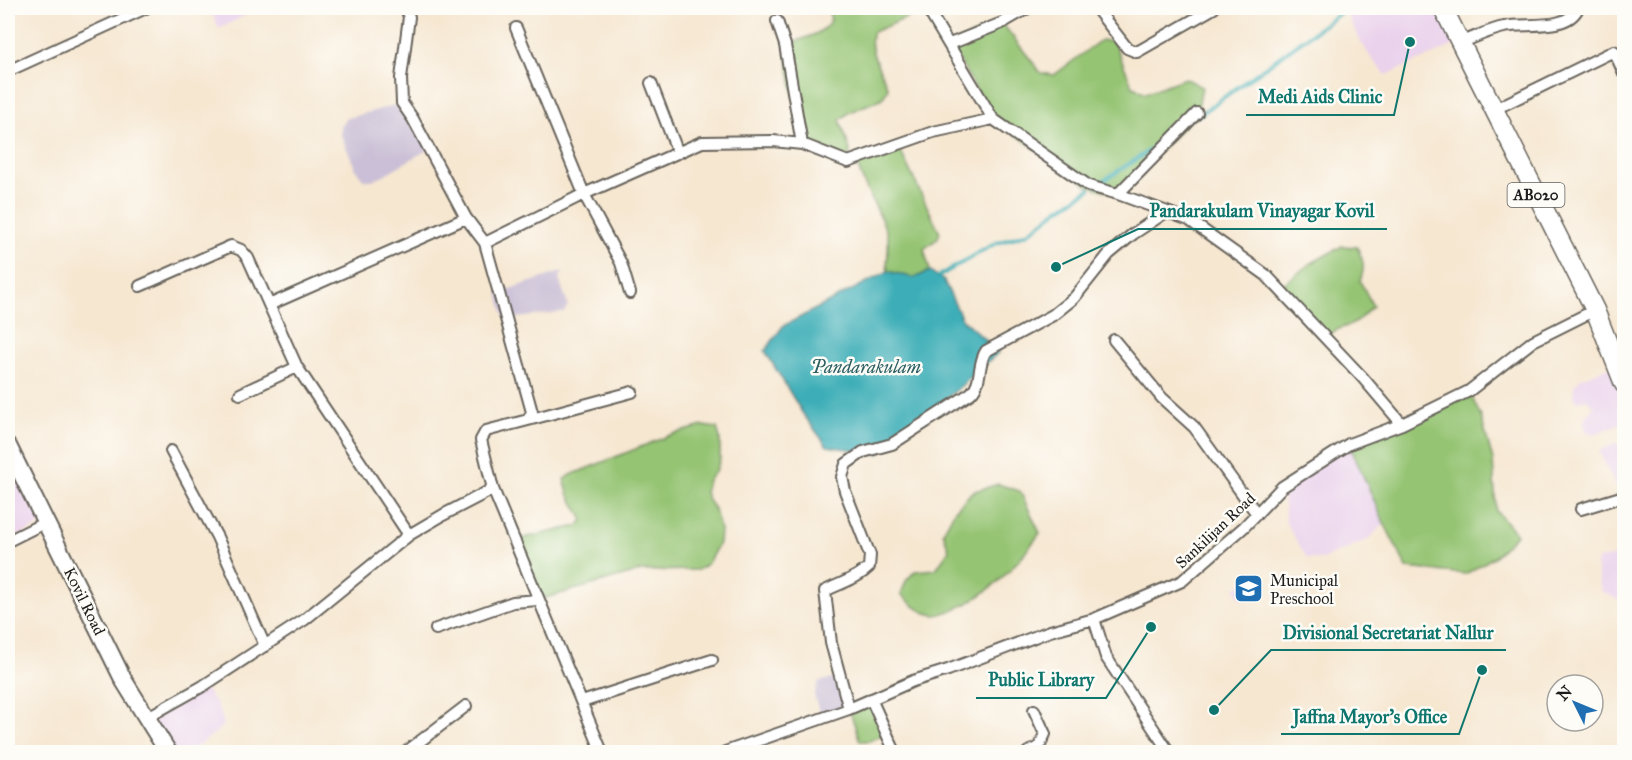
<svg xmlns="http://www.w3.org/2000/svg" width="1632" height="760" font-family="'IM FELL Great Primer',serif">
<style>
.built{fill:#ead1ec}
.industrial{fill:#cabfd6}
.green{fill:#95c473;stroke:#587048;stroke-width:1.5}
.water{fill:#3daeb7;stroke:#2c656a;stroke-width:1.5}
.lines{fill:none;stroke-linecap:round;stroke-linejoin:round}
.stream{stroke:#3daeb7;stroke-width:4}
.street-casing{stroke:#68635b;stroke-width:14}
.secondary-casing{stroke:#68635b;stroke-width:20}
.primary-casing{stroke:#68635b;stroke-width:21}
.street{stroke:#fff;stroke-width:10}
.secondary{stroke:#fff;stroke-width:16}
.primary{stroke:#fff;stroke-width:18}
.labels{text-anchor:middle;stroke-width:5;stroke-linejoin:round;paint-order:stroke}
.shield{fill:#fdfcf7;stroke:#605f5e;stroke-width:1.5}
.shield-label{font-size:15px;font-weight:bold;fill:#1c1c1c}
.street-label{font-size:16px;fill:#1c1c1c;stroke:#fdfcf7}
.poi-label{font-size:16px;fill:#1c1c1c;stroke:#fdfcf7;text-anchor:start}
.water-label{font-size:18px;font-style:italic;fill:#2b5e62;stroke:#fdfcf7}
.leader{fill:none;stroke:#0f766e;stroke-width:2}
.callout-dot{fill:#0f766e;stroke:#fdfcf7;stroke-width:2}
.callout-label{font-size:18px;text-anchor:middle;font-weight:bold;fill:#0f766e;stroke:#fdfcf7;stroke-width:5;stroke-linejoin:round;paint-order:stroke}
</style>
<rect width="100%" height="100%" fill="#fdfcf7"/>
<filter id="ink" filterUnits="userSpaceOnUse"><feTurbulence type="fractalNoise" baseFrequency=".0167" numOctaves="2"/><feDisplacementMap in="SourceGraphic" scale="12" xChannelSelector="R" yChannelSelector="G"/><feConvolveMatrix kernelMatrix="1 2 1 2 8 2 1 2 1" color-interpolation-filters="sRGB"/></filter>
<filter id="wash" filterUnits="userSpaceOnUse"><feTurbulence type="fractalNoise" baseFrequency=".008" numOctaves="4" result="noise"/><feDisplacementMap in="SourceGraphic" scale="24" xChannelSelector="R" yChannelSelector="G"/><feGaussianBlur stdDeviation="1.35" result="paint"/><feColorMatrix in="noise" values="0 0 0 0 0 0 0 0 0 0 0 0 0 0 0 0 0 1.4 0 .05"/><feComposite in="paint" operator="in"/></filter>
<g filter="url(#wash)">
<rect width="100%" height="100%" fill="#f6e7d1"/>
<path class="built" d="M210,8H259L219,29Z
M1346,8H1443L1459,43L1386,75L1371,58L1360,40L1350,21Z
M1617,364L1624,384V422L1594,434L1586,431L1584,423L1585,418L1594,407L1587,399L1577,401L1573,394L1574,386L1581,378Z
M1624,442V483L1616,486L1599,451L1615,444Z
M1349,444L1384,523L1369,539L1321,560L1307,558L1286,523L1282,487Z
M8,446L46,522L8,541Z
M1624,552V601L1623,602L1601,591L1596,565L1598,559L1612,557Z
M1257,577L1263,589L1241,600L1235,588Z
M203,686L216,704L223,720L222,726L215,733L189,752H168L146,718Z"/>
<path class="industrial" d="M402,103L429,149L380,177L372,180H364L356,170L341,135V127L345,119Z
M564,271L559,279L568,305L564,312L517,318L507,327L498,293Z
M838,678L849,709L821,718L814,695L819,681Z"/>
<path class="green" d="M827,8L928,9L873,32C866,48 882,73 888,88L884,96L881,99L850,112L840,120L850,150L848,162L802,144L785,45C800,39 825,35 831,19Z
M1002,23L1041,73L1054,75L1101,40L1114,42L1132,85L1145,93L1185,78L1202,87L1197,113L1118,194L1089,186L993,119L950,44Z
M897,144L940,233L937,239L924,249L930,271L914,278L888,271C885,259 891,245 887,234C879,208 862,187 856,160Z
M1342,246L1357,247C1363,260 1366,266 1360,281L1373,306L1355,323L1336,330L1325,338L1278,288L1310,264Z
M1469,391L1481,417L1493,460L1496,511L1517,534L1494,557L1466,574L1407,568L1384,523L1349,444Z
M703,426L717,428L720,438V459L716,471L708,480L705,492L709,502L715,510L720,530L719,543L708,563L698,570L641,571L538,600L514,540L578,526L583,520L568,493L564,479L573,474L673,434Z
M998,484L1020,491L1040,533C1017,565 988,598 950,611C946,612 940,615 936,615C921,614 911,604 901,594L906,581L915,571L936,569L949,550L943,532L955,510L972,492Z
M871,699L887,733L869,741H860L849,709Z"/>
<path class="water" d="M888,271L914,278L930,271L944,281L962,319L999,352L943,402L879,454L827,446L803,414L765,351L783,326Z"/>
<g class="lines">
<path class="stream" d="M1198,116L1347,8
M1097,185L1161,143
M939,276L994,244L1028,233L1056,211L1090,189"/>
</g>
</g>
<g filter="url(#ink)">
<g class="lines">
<defs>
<path id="street" d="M406,8L409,17L401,78L402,103L413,119L466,218L485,243L532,412L528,420L486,431L481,440L493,489L602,752
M927,8L993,119
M1096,8L1127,48L1137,52L1214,8
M777,21L785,45L802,144
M516,28L584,194L621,263L630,293
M1459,43C1474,38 1489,30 1504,27C1525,22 1567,32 1578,8
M950,44L1002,23L1028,8
M8,71L146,8
M651,83L678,153
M1493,110L1614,51L1624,73
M1118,194L1197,113
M485,243L584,194L702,142L773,141L802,144L848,162L933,132L993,119L1089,186L1118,194L1189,220L1266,275L1363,378L1402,424
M140,286L231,246L241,250L248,258L297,367L409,535
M269,305L466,218
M1114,340L1162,398L1194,427L1257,514
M240,394L297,367
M528,420L632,392
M171,451L217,537L265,646
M1581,509L1624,496
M8,541L46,522
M1094,619L1106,657L1169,752
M436,629L513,602L538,600
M871,699L895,752
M582,702L712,660
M849,709L831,643L825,591C840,583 857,579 869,567L870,555L845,491L842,477L846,464L863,452L892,444L971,393C983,381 977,364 986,351L1053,315L1074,298L1109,254L1133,234L1166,212
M146,718L203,686L304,620L409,535L443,515L493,489
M406,752L466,706
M725,752L849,709L913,681L948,670L1050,631L1094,619L1182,581L1244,527L1282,487L1349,444L1402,424L1469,391L1533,341L1595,310
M1028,752L1039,747L1045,734L1034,710"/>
<path id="secondary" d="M8,446L124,681L168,752"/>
<path id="primary" d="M1443,8L1595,310L1624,384"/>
</defs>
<use href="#street" class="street-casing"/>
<use href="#secondary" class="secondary-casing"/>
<use href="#primary" class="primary-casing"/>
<use href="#street" class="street"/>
<use href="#secondary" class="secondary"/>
<use href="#primary" class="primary"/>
</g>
</g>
<defs>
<symbol id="school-square" viewBox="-11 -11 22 22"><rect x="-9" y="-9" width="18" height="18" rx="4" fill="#1f6fb2" stroke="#fdfcf7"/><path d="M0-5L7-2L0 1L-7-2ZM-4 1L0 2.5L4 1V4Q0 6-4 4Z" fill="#fff"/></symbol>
</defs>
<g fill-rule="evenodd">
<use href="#school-square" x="1232" y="572" width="33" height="33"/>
</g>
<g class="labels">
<rect class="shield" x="1507.5" y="183" width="57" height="24" rx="4.5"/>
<g class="shield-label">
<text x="1536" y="200">AB020</text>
</g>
<g class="street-label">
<text transform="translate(1215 530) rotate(-43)" y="6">Sankilijan Road</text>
<text transform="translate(85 601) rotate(64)" y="6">Kovil Road</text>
</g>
<g class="poi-label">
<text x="1270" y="586">Municipal<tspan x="1270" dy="18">Preschool</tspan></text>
</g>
<g class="water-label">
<text x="866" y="373">Pandarakulam</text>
</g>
</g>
<path class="leader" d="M1410 42L1394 115H1246M1056 267L1138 229H1387M1214 710L1271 650H1506M1151 627L1106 698H976M1482 670L1459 734H1281"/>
<g class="callout-dot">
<circle cx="1410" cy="42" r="6"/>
<circle cx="1056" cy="267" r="6"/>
<circle cx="1214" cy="710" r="6"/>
<circle cx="1151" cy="627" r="6"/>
<circle cx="1482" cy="670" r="6"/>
</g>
<g class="callout-label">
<text x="1320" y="103">Medi Aids Clinic</text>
<text x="1262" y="217">Pandarakulam Vinayagar Kovil</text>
<text x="1388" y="639">Divisional Secretariat Nallur</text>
<text x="1041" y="686">Public Library</text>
<text x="1370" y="723">Jaffna Mayor's Office</text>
</g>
<rect width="1632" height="760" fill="none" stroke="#fdfcf7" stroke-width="30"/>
<g transform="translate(1575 703) rotate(313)"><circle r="28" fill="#fdfcf7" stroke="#a3a29f" stroke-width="1.5"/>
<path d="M0-4.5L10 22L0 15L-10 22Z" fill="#1f6fb2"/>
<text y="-9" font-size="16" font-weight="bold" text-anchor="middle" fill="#1c1c1c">N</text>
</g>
</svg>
